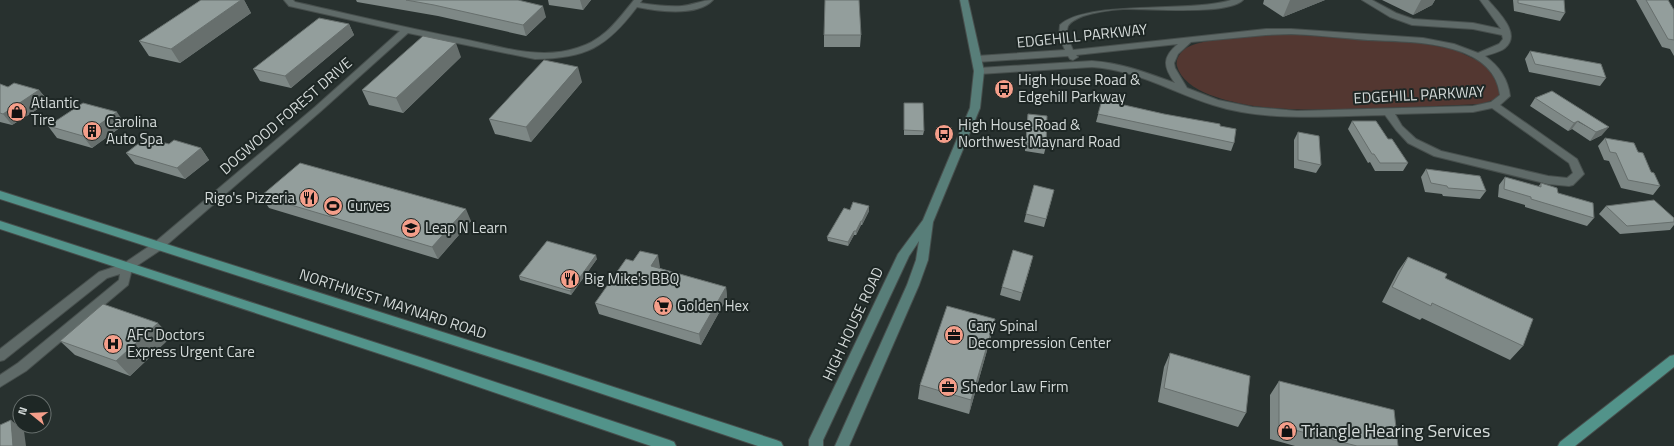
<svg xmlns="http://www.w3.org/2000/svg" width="1674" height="446" font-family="'Titillium Web',sans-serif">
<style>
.green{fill:#533731}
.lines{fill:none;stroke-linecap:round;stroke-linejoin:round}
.minor-casing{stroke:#474f4d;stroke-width:2}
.secondary-casing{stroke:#474f4d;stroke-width:2}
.primary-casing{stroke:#474f4d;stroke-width:2}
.minor{fill:#5f6a68;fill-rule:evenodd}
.secondary{fill:#587e79;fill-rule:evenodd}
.primary{fill:#52938a;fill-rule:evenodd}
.wall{fill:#7e8886}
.shaded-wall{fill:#676f6d}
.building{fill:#939e9c;stroke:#676f6d}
.labels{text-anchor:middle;stroke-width:4;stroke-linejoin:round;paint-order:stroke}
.street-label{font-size:15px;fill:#d4dad9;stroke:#1e2725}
.poi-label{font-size:15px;fill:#d4dad9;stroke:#1e2725;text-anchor:start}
.near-poi-label{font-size:18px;fill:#d4dad9;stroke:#1e2725;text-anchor:start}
</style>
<rect width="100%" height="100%" fill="#28312f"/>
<path class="green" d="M1272,35H1300L1420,43L1453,49L1485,64L1496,75L1501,94L1493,100L1481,104C1436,106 1390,108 1345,109C1315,110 1284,110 1254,106C1231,102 1184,93 1177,66C1175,58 1182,50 1188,47C1205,38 1251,37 1272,35Z"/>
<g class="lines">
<defs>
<path id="minor" d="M284,0H293L295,2C349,14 403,27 458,38C496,45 538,61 577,48C604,40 617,21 634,0H642L640,3C654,5 668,7 682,6C693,5 702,0 713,0C697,17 657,11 637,7C606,48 586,58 535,59L408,33L321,111L162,249L132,269L128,285L26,371L0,387V375L18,363L119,280L120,274L107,278L4,360L0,361V349L99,272L123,264L154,243L315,107L400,31L289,6Z
M1231,0H1243C1227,16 1147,8 1122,9C1109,10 1096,12 1083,16C1078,18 1071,21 1068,26C1065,34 1070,43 1073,50L1266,29H1291L1423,38L1454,44L1478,53L1499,44L1503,39L1502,35L1473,29L1412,25L1390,17L1362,0H1372L1396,13L1413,19L1473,23L1501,29L1480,0H1488C1498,12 1522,34 1505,48C1500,52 1491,54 1485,56C1499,66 1508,79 1510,96L1500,105L1577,159L1584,174L1573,185L1569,186L1548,184L1434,156L1408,143L1396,130L1385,115C1330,116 1265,122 1213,105C1171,92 1137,70 1092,67L979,74L974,71L979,68L1092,61C1122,63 1147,73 1175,83C1163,67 1162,57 1178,44L1076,55L1078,57L1073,60L1070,59L1068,56L977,62L972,59L977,56L1065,50L1059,36L1060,25C1086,0 1190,13 1231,0ZM1291,34C1317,35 1342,38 1368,40C1410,42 1494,40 1500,95L1491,102L1473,106L1297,111L1252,107L1218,100L1187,88L1175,68L1174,63L1178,54L1191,42L1266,35ZM1492,108L1569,163L1573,173L1567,178L1548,176L1441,151L1416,139L1402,126L1395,114L1473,112Z"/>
<path id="secondary" d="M960,0H968L984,71L980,108L933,222L928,260L919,285L849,446H835L907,285L916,260L919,241L909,256L823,440V446H809V440L898,254L923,220L970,108L974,71Z"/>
<path id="primary" d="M0,191L543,364L776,440L781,442L783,446H758L543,374L0,199Z
M0,221L423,358L669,440L674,442L676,446H651L423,368L0,229Z
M1674,355V367L1575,446H1558L1560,442L1670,356Z"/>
</defs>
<use href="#minor" class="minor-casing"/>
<use href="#secondary" class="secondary-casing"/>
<use href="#primary" class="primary-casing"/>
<use href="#minor" class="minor"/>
<use href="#secondary" class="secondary"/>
<use href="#primary" class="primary"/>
</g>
<path class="wall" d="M201,0H244L251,13L180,63L149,56L139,41Z
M356,0H518L546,17L526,36L438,16L357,2Z
M548,0H591L583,10L549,5Z
M1264,0H1325L1283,17L1263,4Z
M1382,0H1435L1432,5L1413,15Z
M1513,0H1563L1565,13L1560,21L1514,11Z
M1636,0H1668L1674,10V56L1670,49L1662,47Z
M349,24L354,35L291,88L260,81L253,69Z
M824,35H861L860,47H824Z
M1530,51L1606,78L1600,86L1529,72L1525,59Z
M461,57L403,113L369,105L362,90Z
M582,82L531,142L495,134L489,119Z
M0,84L8,87L39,90L49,102L12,125L0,122Z
M1535,98L1602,135L1590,141L1572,129L1568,131L1530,106Z
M1102,100L1164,114L1220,126L1234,143L1231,151L1096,122Z
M904,107L924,131L923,135H904Z
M1028,114L1046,146L1044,154L1025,151L1027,122Z
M1352,121L1388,139L1408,163L1403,171H1375L1370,162L1368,163L1348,129Z
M125,124L92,148L57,138L48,126Z
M1298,132L1321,165L1316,173L1294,168V140Z
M1605,138L1638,152L1660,186L1653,195L1621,188L1609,161L1604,160L1598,146Z
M169,144L201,148L209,160L185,179L135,164L126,153Z
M1426,169L1486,191L1480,199L1443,196L1442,194L1425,192L1421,177Z
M1505,177L1538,187L1541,183L1558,193L1594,218L1587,226L1525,207V205L1498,197L1499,185Z
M261,196L471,221L438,259L269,208Z
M1052,198L1044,227L1024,222L1026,214Z
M869,206V211L862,225H861L856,235H854L848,246L828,241L827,237L850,210Z
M1606,206L1674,218V225L1670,230L1620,234L1599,214Z
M1408,257L1445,278L1523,346L1510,360L1422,318L1420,320L1382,302L1398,271Z
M597,259L571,295L520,280L519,276Z
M633,261L660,267L659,268L726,287L727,298L701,345L599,314L595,303Z
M1031,264L1020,301L1000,295L1002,287Z
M992,333L969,414L918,399L920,385Z
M171,337L130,376L75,355L60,341Z
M1170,353L1246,413L1238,427L1158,402L1164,367Z
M1279,381L1398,446H1295L1270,439V395Z"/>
<path class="shaded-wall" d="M241,0H244L251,13L180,63L171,49Z
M580,0H591L583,10Z
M1290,0H1325L1283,17Z
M1421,0H1435L1432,5L1413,15Z
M543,6L546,17L526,36L523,25Z
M349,24L354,35L291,88L285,76Z
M456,43L461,57L403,113L396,98Z
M578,67L582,82L531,142L526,127Z
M39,90L49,102L12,125L3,114Z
M117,112L125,124L92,148L83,136Z
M1578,121L1572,129L1568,131L1574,123Z
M1609,127L1602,135L1590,141L1596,132Z
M201,148L209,160L185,179L177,168Z
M869,206V211L862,225V221Z
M466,209L471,221L438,259L432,247Z
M861,221V225L856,235V231Z
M854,231V235L848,246V242Z
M596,255L597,259L571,295L570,291Z
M658,255L660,267L654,277L651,266Z
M1033,256L1031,264L1020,301L1022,293Z
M726,287L727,298L701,345L699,334Z
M995,319L992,333L969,414L971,400Z
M158,323L171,337L130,376L116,361Z
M11,420L24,431L26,446H13Z"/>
<path class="building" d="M201,0H241L171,49L139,41Z
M406,0H518L543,6L523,25L434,5Z
M825,0H859L861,35H824Z
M1518,0H1564L1565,13L1518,3Z
M1646,0H1668L1674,10V40L1668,39Z
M319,18L349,24L285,76L253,69Z
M423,36L456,43L396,98L362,90Z
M1530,51L1601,64L1606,78L1535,64Z
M544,60L578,67L526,127L489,119Z
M14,83L39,90L3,114L0,113V84L8,87Z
M1552,91L1609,127L1596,132L1578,121L1574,123L1535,98Z
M1102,100L1164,114L1220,124V126L1236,129L1234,143L1098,114Z
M83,103L117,112L83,136L48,126Z
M904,103H923L924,131L904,130Z
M1028,114L1047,116L1046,146L1026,143Z
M1352,121H1376L1388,139H1392L1408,163H1380L1374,154H1372Z
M1298,132L1319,136L1321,165L1298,160Z
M146,138L169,144L174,140L201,148L177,168L126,153Z
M1605,138L1634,143L1638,152L1643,153L1651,172L1654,173L1660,186L1628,180L1616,153L1610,152Z
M300,163L466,209L432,247L261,196Z
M1426,169L1480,176L1486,191L1448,188L1447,186L1431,183Z
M1505,177L1541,187V183L1557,188L1558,193L1593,203L1594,218L1531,199V197L1504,189Z
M1034,185L1054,190L1046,219L1026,214Z
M1654,200L1674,218V222L1627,226L1606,206Z
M853,202L869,206L862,221H861L856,231H854L848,242L827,237L844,208L850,210Z
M547,241L596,255L570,291L519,276Z
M1013,250L1033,256L1022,293L1002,287Z
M640,251L658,255L651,266L726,287L699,334L595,303L626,259L633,261Z
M1408,257L1447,274L1445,278L1533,319L1523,346L1432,303L1431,306L1392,287Z
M103,304L158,323L116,361L60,341Z
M947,306L995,319L971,400L920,385Z
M1170,353L1250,376L1246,413L1164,388Z
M1279,381L1394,410L1398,446H1357L1279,426Z
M11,420L13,446H0V425Z"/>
<defs>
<symbol id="bus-disc" viewBox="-11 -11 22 22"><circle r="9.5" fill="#f49e8a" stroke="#1e2725"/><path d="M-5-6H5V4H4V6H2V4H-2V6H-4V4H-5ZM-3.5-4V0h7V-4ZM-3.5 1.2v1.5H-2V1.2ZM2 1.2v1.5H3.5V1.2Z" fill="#111"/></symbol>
<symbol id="shop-disc" viewBox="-11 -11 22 22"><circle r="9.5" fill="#f49e8a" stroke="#1e2725"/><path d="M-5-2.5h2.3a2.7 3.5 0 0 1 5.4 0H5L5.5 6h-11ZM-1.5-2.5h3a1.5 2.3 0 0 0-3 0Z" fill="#111"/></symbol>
<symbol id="building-disc" viewBox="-11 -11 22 22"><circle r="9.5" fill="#f49e8a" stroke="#1e2725"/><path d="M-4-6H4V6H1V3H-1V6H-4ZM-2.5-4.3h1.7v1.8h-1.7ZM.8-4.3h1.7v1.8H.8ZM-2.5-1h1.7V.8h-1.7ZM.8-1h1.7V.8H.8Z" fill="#111"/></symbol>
<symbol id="restaurant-disc" viewBox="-11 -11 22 22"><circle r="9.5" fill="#f49e8a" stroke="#1e2725"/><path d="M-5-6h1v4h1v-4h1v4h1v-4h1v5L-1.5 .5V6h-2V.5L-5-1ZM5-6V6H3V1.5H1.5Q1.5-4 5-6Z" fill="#111"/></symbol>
<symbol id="stadium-disc" viewBox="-11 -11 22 22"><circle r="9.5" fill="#f49e8a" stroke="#1e2725"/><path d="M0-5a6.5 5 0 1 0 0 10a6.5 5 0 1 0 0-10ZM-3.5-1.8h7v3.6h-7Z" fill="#111"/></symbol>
<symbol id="school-disc" viewBox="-11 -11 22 22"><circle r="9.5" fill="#f49e8a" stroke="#1e2725"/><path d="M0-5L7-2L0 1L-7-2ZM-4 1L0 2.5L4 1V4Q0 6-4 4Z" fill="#111"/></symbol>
<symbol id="supermarket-disc" viewBox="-11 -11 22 22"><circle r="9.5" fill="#f49e8a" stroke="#1e2725"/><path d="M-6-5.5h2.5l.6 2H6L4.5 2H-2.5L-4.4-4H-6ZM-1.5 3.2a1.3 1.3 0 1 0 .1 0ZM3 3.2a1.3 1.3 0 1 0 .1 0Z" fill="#111"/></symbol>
<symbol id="office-disc" viewBox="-11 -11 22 22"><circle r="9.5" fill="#f49e8a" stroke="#1e2725"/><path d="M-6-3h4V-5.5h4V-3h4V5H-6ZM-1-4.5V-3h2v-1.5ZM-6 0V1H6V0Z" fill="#111"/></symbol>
<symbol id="hospital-disc" viewBox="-11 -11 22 22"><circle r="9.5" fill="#f49e8a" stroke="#1e2725"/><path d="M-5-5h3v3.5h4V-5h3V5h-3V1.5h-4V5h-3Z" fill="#111"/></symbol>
</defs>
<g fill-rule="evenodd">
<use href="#bus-disc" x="993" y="78" width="22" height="22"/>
<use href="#shop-disc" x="6" y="101" width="22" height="22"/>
<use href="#building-disc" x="81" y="120" width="22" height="22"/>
<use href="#bus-disc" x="933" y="123" width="22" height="22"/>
<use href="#restaurant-disc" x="298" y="187" width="22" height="22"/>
<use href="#stadium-disc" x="322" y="195" width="22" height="22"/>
<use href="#school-disc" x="400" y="217" width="22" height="22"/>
<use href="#restaurant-disc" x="559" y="268" width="22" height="22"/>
<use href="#supermarket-disc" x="652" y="295" width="22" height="22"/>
<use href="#office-disc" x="943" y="324" width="22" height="22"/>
<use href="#hospital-disc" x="102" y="333" width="22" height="22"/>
<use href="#office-disc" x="937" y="376" width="22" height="22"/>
<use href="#shop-disc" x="1276" y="420" width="22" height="22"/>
</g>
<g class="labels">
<g class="street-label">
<text transform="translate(1082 36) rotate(-6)" y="5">EDGEHILL PARKWAY</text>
<text transform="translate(1419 95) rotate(-3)" y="5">EDGEHILL PARKWAY</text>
<text transform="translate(286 116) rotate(-41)" y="5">DOGWOOD FOREST DRIVE</text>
<text transform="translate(393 304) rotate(18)" y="5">NORTHWEST MAYNARD ROAD</text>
<text transform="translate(853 324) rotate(-65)" y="5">HIGH HOUSE ROAD</text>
</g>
<g class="poi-label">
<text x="1018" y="85">High House Road &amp;<tspan x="1018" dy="17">Edgehill Parkway</tspan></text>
<text x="31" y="108">Atlantic<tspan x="31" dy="17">Tire</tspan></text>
<text x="106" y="127">Carolina<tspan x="106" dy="17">Auto Spa</tspan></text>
<text x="958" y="130">High House Road &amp;<tspan x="958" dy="17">Northwest Maynard Road</tspan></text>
<text x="295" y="203" text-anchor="end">Rigo's Pizzeria</text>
<text x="347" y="211">Curves</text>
<text x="425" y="233">Leap N Learn</text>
<text x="584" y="284">Big Mike's BBQ</text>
<text x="677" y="311">Golden Hex</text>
<text x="968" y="331">Cary Spinal<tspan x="968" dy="17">Decompression Center</tspan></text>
<text x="127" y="340">AFC Doctors<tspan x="127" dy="17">Express Urgent Care</tspan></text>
<text x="962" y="392">Shedor Law Firm</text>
</g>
<g class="near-poi-label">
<text x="1301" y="437">Triangle Hearing Services</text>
</g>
</g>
<g transform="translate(32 414) rotate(288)"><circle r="19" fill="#1e2725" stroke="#676f6d"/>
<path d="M0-3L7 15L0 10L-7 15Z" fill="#f49e8a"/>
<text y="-6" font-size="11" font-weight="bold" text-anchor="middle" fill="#d4dad9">N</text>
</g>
</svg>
